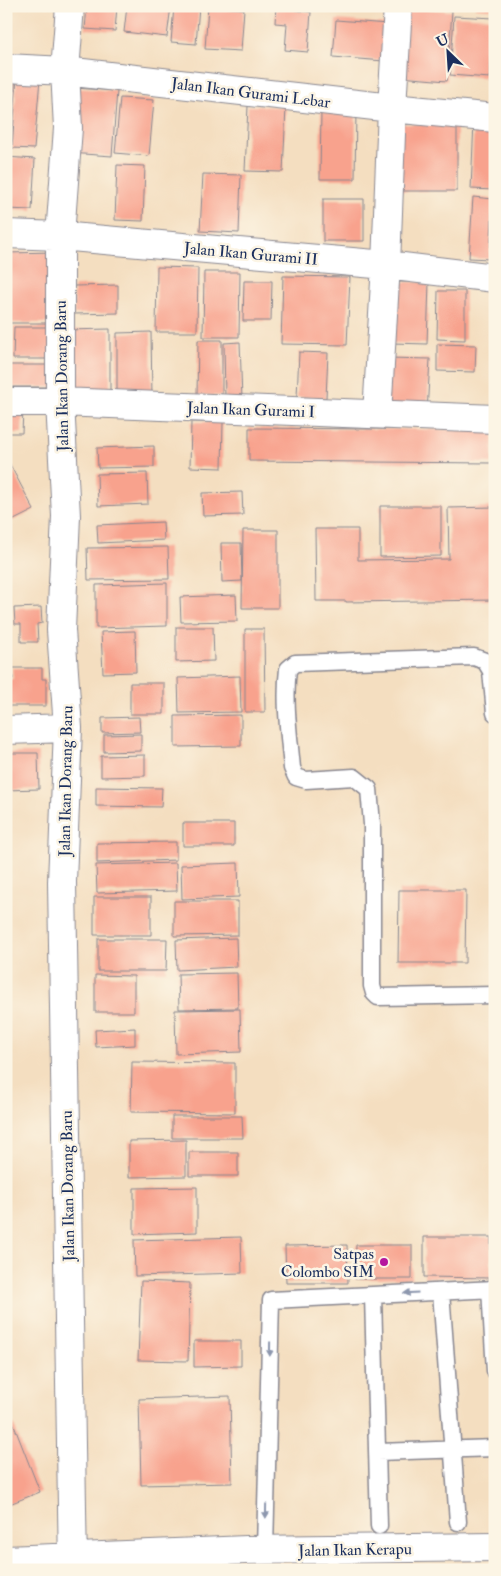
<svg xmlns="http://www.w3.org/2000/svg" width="501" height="1576" font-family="'IM FELL Double Pica',serif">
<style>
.building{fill:#f8a28d}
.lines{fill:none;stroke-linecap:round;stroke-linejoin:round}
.lane-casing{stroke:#88868f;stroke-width:19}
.street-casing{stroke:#88868f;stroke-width:30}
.lane{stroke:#fff;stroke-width:16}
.street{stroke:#fff;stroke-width:28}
.oneway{fill:#8d97ae}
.poi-dot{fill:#b5179e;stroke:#fcf5e5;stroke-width:2}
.labels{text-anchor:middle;stroke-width:5;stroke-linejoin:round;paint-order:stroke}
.street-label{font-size:16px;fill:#1b2f5e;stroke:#fcf5e5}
.poi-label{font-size:16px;fill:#1b2f5e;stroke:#fcf5e5;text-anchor:end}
</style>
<rect width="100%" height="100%" fill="#fcf5e5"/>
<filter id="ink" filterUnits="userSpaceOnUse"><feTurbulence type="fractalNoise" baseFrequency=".02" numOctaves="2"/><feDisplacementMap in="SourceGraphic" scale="10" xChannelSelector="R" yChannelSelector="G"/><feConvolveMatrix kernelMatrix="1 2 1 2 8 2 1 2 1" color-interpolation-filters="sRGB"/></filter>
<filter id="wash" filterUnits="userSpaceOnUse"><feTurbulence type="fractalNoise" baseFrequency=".0096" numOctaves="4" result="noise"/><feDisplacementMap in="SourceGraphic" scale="20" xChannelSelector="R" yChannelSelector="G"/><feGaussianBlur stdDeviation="1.12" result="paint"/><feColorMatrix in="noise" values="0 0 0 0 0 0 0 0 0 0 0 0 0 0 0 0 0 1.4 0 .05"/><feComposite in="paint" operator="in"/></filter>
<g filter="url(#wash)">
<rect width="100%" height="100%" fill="#f4dec0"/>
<g id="blocks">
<path class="building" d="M87,6H117L115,31L85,29Z
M127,6H171L167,37L124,32Z
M174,6H199L196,44L171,42Z
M208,6L244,9L241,51L205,49Z
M276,6H295V10L311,12L308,52L285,50L287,24L275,23Z
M475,6H491V9L475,8Z
M405,8L452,11L447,81L400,77Z
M454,16L494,18L490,78L450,75Z
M336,20L388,24L384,61L333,57Z
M494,64H495V85L491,84Z
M17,77L40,79L34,149L12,148Z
M6,82H15L11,142H6Z
M75,88L117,91L112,156L69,153Z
M120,98L154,100L149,156L115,153Z
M248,106L286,107L283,172L245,171Z
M321,110H356L355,179H320Z
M474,121L495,122V190L471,189Z
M393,124H457V191H393Z
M6,157L35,159L32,210L6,209Z
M117,165L145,166L143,221L115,220Z
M203,174L241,175L239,233L200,231Z
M473,197L493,199L490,259L469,258Z
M323,199H364V241H323Z
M57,252V323H6V253Z
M157,267L198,268L197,332H156Z
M204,272H240L239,337H203Z
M283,276L350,277L347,345L281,344Z
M244,281H272L271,321H243Z
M394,282H429L427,344L392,343Z
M118,285V313L74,314V286Z
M438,291H465V340L437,339Z
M14,327H57V359H13Z
M110,329V394L67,395L66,330Z
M151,332L152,398H117V333Z
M198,340H222V396L197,395Z
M240,342L242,400H225L224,343Z
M437,344L476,345L475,372L437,371Z
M299,352L328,353L326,398L297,397Z
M388,358L430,359L427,413L386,411Z
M7,365H56V387H7Z
M6,409L23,410L22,433H6Z
M191,422H223L222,468L190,467Z
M249,428L493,430L492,463L249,461Z
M154,446V467L98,468L97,448Z
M6,457L34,510L6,524Z
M147,473L148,504L98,506L97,474Z
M242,492L243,515L203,516L202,493Z
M380,506H441V556L380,557Z
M495,507V600L346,602V601H316L315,529H358V560L449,559L448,508Z
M163,522L164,540L98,543L97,525Z
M243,530H278V608H242Z
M221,543H241L242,581L222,582Z
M168,547L169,579L88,580L87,548Z
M167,583V626L96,628V585Z
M236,595L237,621L181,622L180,597Z
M41,607L42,623L37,624L38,642H21V624H15L14,608Z
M176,627H213L214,661L176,662Z
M245,629H264L265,712H245Z
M135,631L136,672L103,673L101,632Z
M12,668H42V679H46V706H6V679H13Z
M240,676L241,712L179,713L178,678Z
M130,683H164V714H130Z
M241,715V746L175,747V716Z
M139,717L140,732L102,733V718Z
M141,734V751L104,752V735Z
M6,753H38L39,789L6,790Z
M145,755V776L101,777V756Z
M96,787L162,788L161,807L96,806Z
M183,823H234V846H183Z
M176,842V860L97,863V843Z
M176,863L177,891L97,893L96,865Z
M238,863L239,897L182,899L181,865Z
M399,890H466L465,963H398Z
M94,897H151V935H94Z
M174,901H238V935L174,936Z
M236,938L237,967L177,970L176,940Z
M98,939H167L166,971H98Z
M237,973L238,1008L179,1009L178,974Z
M95,975L134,976V1012H95Z
M240,1009L241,1052L176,1054L175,1010Z
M135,1028V1045L96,1047L95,1030Z
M132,1062L235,1063V1113L131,1112Z
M172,1116H242L243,1138H172Z
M186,1140V1176L129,1177V1141Z
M189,1152H238V1176H189Z
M197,1187V1232L134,1234V1188Z
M241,1237L242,1273L135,1276L134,1240Z
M424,1237H491V1278L424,1277Z
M347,1245L348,1283H286L285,1246Z
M356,1245H412V1279H355Z
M141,1281L190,1283L188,1361L138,1360Z
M194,1341H241V1366L194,1367Z
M230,1396L232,1483L141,1485L139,1399Z
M13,1423L40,1492L7,1505L6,1425Z"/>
</g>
</g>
<g filter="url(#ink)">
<use href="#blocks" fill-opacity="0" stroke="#88868f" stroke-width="1"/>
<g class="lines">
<defs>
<path id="lane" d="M495,713L491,671L485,661L474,657L295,663L288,669C284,701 289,735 292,768L296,777L306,780L354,777L369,789L372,824V986L374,993L378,997L495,995
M490,1289L495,1371
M441,1292L458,1522
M373,1295L379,1526
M378,1452L495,1448
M265,1550L271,1300L495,1289"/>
<path id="street" d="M70,6L65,71L68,128L60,236V402L66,516L61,630L68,728L62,882L73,1570
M6,68L65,71L392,108L495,118
M6,234L60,236L386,265L495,278
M6,402H60L495,419
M377,414L386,265L392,108L398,6
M6,730L68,728
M6,1560L247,1550L495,1547"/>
</defs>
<use href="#lane" class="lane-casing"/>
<use href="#street" class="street-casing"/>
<use href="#lane" class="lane"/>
<use href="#street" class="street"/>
</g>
<defs><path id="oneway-solid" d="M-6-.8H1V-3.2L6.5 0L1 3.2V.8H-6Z" transform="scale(1.25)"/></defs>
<g class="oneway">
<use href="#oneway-solid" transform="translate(411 1293) rotate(177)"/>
<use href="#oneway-solid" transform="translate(270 1349) rotate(91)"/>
<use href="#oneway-solid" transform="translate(266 1511) rotate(91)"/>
</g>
</g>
<circle class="poi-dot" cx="384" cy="1262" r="5"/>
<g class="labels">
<g class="street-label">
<text transform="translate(251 92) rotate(7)" y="6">Jalan Ikan Gurami Lebar</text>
<text transform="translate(251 253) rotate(5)" y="6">Jalan Ikan Gurami II</text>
<text transform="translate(61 376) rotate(-91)" y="6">Jalan Ikan Dorang Baru</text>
<text transform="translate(251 409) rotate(2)" y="6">Jalan Ikan Gurami I</text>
<text transform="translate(65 781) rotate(-89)" y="6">Jalan Ikan Dorang Baru</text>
<text transform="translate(67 1186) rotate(-91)" y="6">Jalan Ikan Dorang Baru</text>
<text transform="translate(355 1549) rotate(-1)" y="6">Jalan Ikan Kerapu</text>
</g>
<g class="poi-label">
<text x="374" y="1259">Satpas<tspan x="374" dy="18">Colombo SIM</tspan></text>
</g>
</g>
<rect width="501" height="1576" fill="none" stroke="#fcf5e5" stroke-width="25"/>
<g transform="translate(448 52) rotate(335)" stroke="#fcf5e5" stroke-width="4" paint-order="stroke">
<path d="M0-4L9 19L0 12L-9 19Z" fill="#1b2f5e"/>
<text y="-8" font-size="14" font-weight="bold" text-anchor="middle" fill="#1b2f5e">U</text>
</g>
</svg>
